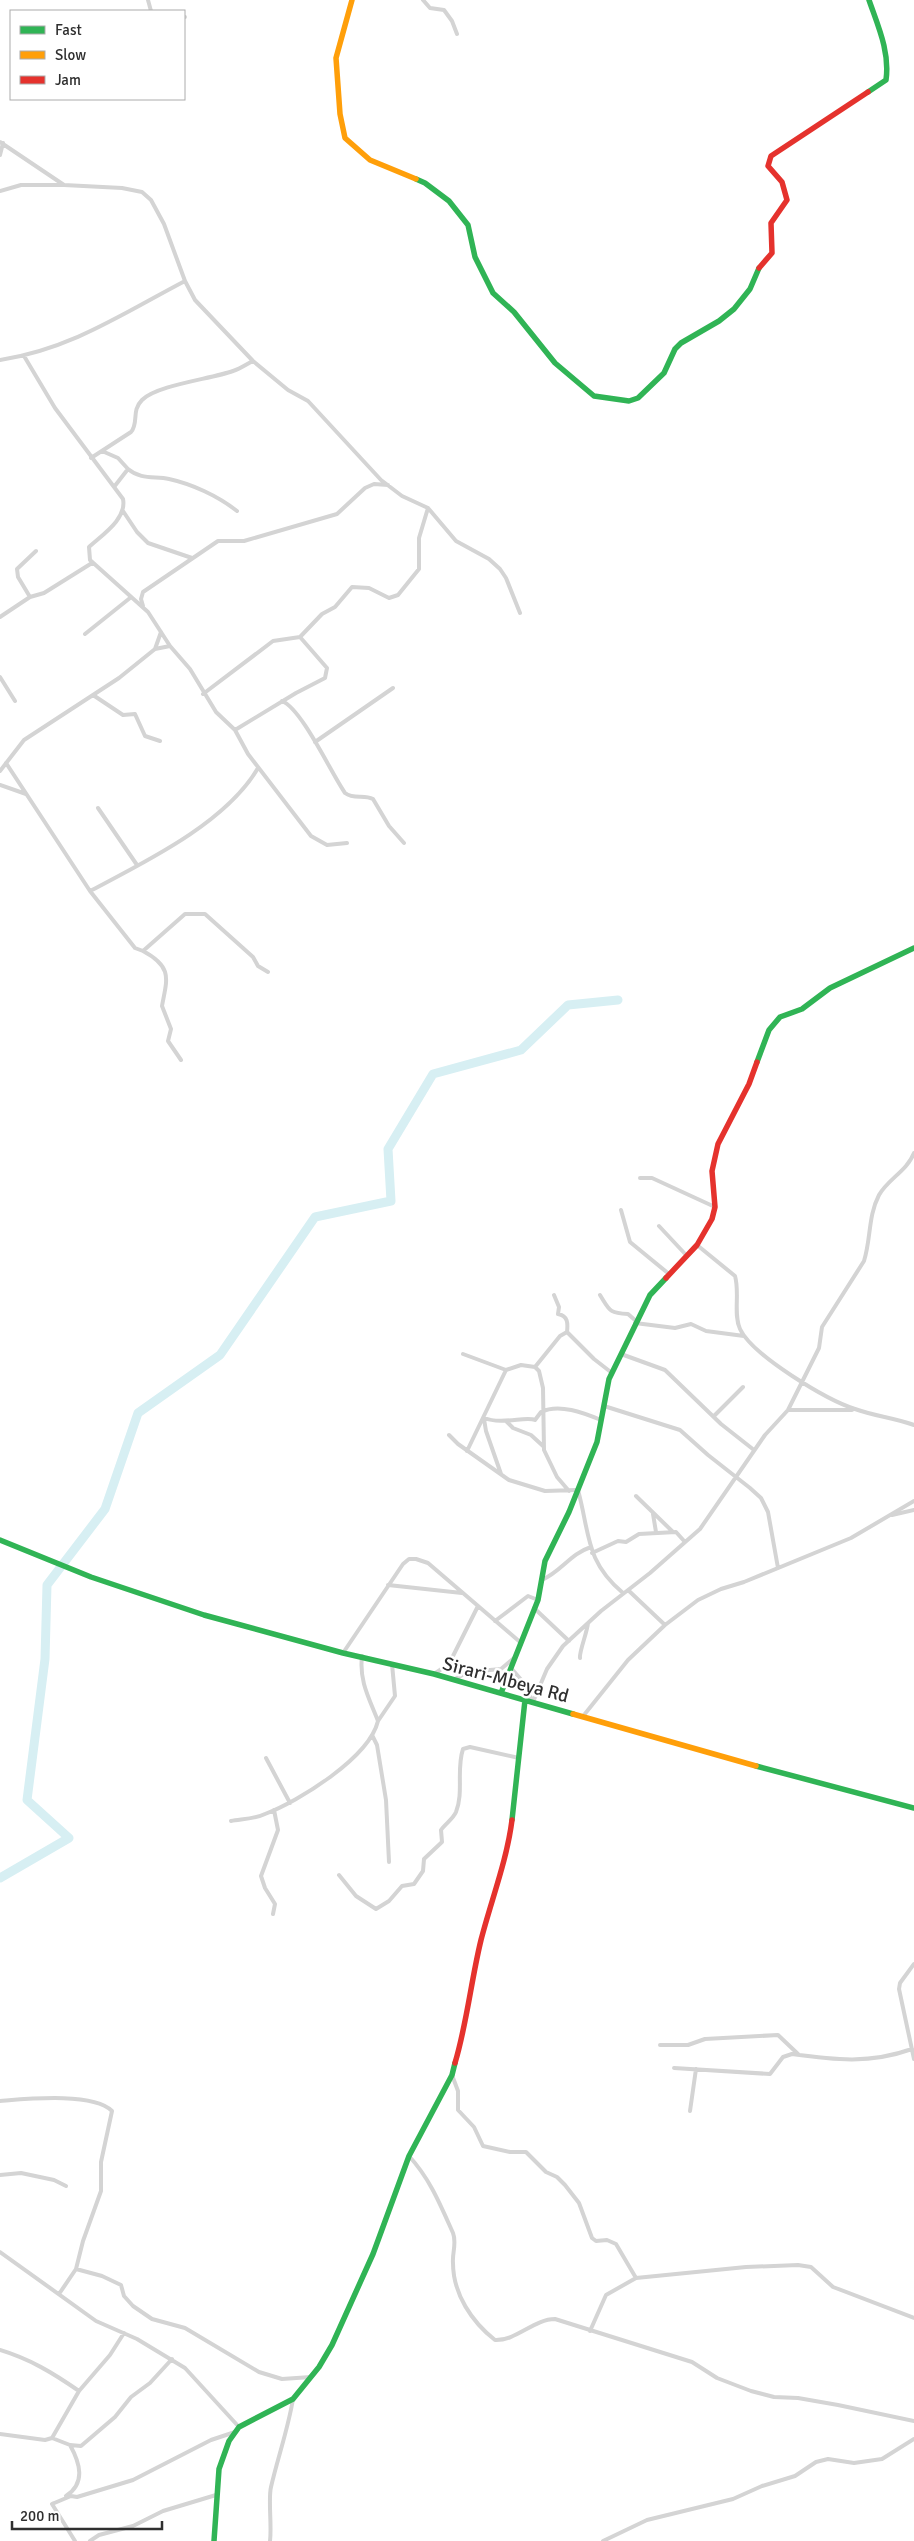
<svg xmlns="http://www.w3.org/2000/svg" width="914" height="2541" font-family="Signika,sans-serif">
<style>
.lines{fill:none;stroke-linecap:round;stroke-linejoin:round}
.river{stroke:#d7eff3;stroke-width:9}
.street{stroke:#d4d4d4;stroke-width:4}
.fast{stroke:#30b455;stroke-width:5.5}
.slow{stroke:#ff9f0a;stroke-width:5.5}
.jam{stroke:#e5322d;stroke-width:5.5}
.labels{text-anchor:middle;stroke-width:5;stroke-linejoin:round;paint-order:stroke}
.street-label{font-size:19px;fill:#2f2f2f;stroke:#fff}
</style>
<rect width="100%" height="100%" fill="#fff"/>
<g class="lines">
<path class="river" d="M0,1878L69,1838L27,1800L45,1659L47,1585L105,1509L138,1413L220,1355L315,1217L391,1201L388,1149L433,1074L521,1050L568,1005L618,1000"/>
<path class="street" d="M148,0L151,11
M423,0L430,8L444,10L452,21L457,34
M184,17H185
M0,142L64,185
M0,155L3,143
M0,191L21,185H64L122,188L142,192L151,200L164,224L185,281L195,300L253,361L288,390L308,401L381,480L402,496L428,508L456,541L489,559L500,569L506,578L520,613
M24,356L55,408L123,499C127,519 102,535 89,547L90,560L148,612L170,646L190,669L216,712L235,730L248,754L311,836L327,845L347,843
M0,360C71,349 122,314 185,281
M102,451L118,458L128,469L114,487
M91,458L131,432C139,423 131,411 142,400C157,385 211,379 233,371C240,369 247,364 253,361
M128,469C141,480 154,476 169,479C192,484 218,496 237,511
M123,511L137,532L148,543L192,558
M30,597L18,577L17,569L36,551
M143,606L141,599L143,592L218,541H244L337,514L365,488L374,484L388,485
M0,617L30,597L44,593L92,563
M85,634L130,598
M155,649L161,632
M0,677L15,701
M203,694L273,641L300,637L322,614L335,607L352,587L369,588L389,598L398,595L419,569V538L428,508
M93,695L123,715L135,714L145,736L160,741
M282,701C302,709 331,773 345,793C354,800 364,794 373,799L389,826L404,843
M235,730L296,693L325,678L327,668L300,637
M315,742L393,688
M6,763L90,891L135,948L143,951L185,914H205L253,957L258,966L268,972
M0,771L24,740L119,678L155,649L170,646
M0,785L26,794
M98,808L137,865
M90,891C145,862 226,823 258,768
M143,951C173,967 167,979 162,1006L171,1029L168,1041L181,1060
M640,1178H652L715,1207
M621,1210L630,1242L669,1274
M659,1226L687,1256
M697,1245L735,1276C740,1293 733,1314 740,1329C753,1356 827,1400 855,1409C874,1416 895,1418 914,1425
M554,1295L559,1307L558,1314C568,1316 568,1323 567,1332
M600,1295C610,1311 609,1313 628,1314L636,1321
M635,1323L675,1328L691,1324L706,1331L744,1336
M463,1354L506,1370L521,1365L535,1367L560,1336L567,1332L594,1359L612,1373
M621,1354L665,1370L721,1424L754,1450
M535,1367L539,1371L543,1388L544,1450L557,1477L569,1491
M604,1406L680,1430L708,1455L750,1488L761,1498L768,1512L778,1568
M788,1410H852
M714,1416L743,1387
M484,1418C502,1425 526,1416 535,1420L541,1412C559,1403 584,1413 601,1420
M484,1419L486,1431L501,1474
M507,1422L513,1428L531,1435L543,1446
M449,1435L458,1444L509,1480L545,1491L576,1490
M467,1451L506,1370
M578,1490C590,1534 585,1561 623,1593
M636,1496L672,1531
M653,1514L656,1532
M892,1515L914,1510
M592,1553L618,1541L626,1542L639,1534L676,1532L685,1542
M542,1580C562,1571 570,1554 591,1547
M388,1585L462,1593
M628,1590L665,1625
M534,1608L569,1641
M495,1621L528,1596L538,1600
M343,1653L403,1564L409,1559H416L428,1563L520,1642
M580,1658C579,1652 587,1633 588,1623
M511,1668L524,1683L533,1702
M434,1674L449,1664L478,1606
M455,1679L468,1672L501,1669L514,1658
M533,1702L547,1669L563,1646L601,1611L650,1573L700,1529L765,1435L788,1410L819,1348L822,1327L864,1261C871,1239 868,1216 879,1195C888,1179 907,1171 914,1153
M584,1715L628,1660L665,1625L698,1600L721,1589L744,1582L851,1538L914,1501
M378,1721L395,1696L392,1664
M372,1735L377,1745L386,1800L389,1862
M266,1758L290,1803
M231,1821C242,1819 255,1819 265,1814C299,1801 369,1758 378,1721C369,1698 359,1681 362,1656
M339,1875L356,1896L376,1909L389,1901L402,1886L414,1884L423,1871L424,1859L442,1842L441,1830C445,1824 453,1819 456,1812C464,1792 456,1770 463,1749L470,1747L519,1758
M273,1914L275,1904L265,1888L261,1876L278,1830L274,1810
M914,1964L900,1983L899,1989L914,2059
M660,2045H688L705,2039L778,2035L798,2054
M674,2068L770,2074L783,2057L792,2054C835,2060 870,2064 912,2049
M452,2075L458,2091V2110L474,2127L483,2146L510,2152H526L546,2172L557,2177L565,2185L579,2203L592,2238L596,2241L607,2240L616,2244L636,2278
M0,2101C26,2099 93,2092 112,2111L101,2162V2191L83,2241L76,2269L59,2294
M690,2111L696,2069
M409,2156C430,2179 440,2204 453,2233C457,2243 452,2253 453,2263C453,2294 472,2322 495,2340C516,2341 534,2319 555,2319L692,2362L717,2378L751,2391L774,2397L798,2398L838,2405L914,2421
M0,2175L21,2173L54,2180L66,2186
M0,2252L96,2321L137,2339L185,2368L239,2427
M76,2269L102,2276L121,2285L124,2296L133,2306L152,2319L185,2328L259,2372L282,2379L311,2377
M590,2331L606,2295L636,2278L746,2267L798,2265L811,2267L833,2287L914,2318
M0,2350C30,2359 53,2373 79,2391
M0,2434L45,2440L52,2438L70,2445L81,2446L115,2417L131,2397L150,2383L172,2359
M52,2438L79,2391L110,2355L124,2333
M66,2496C86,2483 80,2463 70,2445
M54,2503L52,2504L75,2541
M52,2504L71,2496L77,2497L133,2480L211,2440L235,2432
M90,2541L99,2535L133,2526L163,2511L216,2495
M270,2541C272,2525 268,2499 271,2487C278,2457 288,2429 293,2399
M603,2541L647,2520L733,2499L762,2486L795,2476L816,2462L828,2459L854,2463L882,2459L914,2439"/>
<path class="fast" d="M868,92L886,80C890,52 878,26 869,0
M416,179L425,183L449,201L468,225L475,257L493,293L514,312L555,363L594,396L629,401L638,398L664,373L675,349L681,343L719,321L734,309L750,289L759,268
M757,1062L769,1030L780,1017L802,1009L830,988L914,948
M0,1540L91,1577L204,1615L343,1653L434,1674L573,1714
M501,1693L538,1600L545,1561L569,1512L597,1442L609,1379L650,1295L666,1278
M756,1766L914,1808
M512,1820L525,1700
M214,2541L219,2469L229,2441L239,2427L293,2399L319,2367L332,2345L373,2254L409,2156L452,2075L455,2063"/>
<path class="slow" d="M352,0L336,58L340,114L345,138L370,160L416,179
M573,1714L756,1766"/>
<path class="jam" d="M759,268L772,253L771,223L787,200L782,182L768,166L771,156L868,92
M666,1278L697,1245L712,1219L715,1207L712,1171L718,1144L749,1084L757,1062
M455,2063C467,2023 471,1981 481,1940C491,1901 507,1860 512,1820"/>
</g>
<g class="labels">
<g class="street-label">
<text transform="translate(506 1679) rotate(15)" y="7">Sirari-Mbeya Rd</text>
</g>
</g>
<rect x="10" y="10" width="175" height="90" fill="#ffffff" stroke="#acacac"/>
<rect x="20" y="26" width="25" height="8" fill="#30b455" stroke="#acacac"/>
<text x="55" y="35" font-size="15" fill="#2f2f2f">Fast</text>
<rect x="20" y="51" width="25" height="8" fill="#ff9f0a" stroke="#acacac"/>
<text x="55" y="60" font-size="15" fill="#2f2f2f">Slow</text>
<rect x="20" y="76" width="25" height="8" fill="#e5322d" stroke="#acacac"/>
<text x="55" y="85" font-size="15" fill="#2f2f2f">Jam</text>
<path d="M12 2521v8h150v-8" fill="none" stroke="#2f2f2f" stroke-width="2.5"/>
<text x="20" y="2521" font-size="15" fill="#2f2f2f" stroke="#ffffff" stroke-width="4" paint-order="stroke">200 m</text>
</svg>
